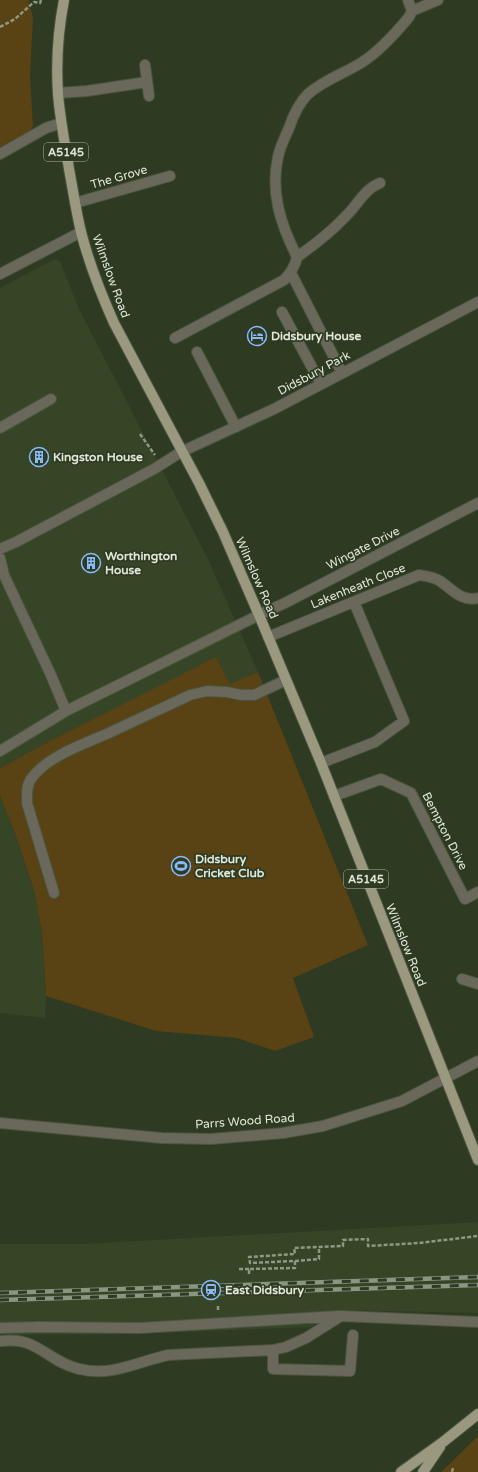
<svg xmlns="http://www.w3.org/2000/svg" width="478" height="1472" font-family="'Varela Round',sans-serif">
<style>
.built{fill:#354526}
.green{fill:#594213}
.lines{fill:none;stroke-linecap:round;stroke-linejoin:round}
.minor-casing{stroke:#4a563f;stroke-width:12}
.major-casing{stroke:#4a563f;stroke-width:12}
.path{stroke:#8e9885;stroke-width:2.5;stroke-dasharray:4 2;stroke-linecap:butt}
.minor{stroke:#69685b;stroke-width:10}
.major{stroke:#9a997f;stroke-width:10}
.rail-casing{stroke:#8b9682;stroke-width:4.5}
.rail{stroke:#2e3a22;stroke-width:3;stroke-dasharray:9;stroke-linecap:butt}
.labels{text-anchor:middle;stroke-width:3.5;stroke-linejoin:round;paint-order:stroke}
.shield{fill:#2e3a22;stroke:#aab4a1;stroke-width:1}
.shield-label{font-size:11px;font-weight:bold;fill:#dfe8d8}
.street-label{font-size:12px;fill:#dfe8d8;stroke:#2e3a22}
.poi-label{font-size:12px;font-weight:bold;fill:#dfe8d8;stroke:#2e3a22;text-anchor:start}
</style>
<rect width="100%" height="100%" fill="#2e3a22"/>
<path class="built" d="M55,259L60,261L79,309L208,559L258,672L230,685L216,658L50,741L0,768V288Z
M0,796L17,839L35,894L42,933L46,996L45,1018L0,1013Z
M478,1222V1313L334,1310L311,1327L134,1334L0,1335V1244H83Z"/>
<path class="green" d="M0,0H28L33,17L30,76L33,126L30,131L0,147Z
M216,657L230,684L258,672L368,945L293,978L314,1037L275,1051L237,1038L156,1031L46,996L42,933L35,894L17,839L0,796V768L50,741Z
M478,1436V1472H441Z"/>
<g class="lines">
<defs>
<path id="minor" d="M408,0L412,11
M412,11L438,0
M145,65L149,96
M58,93L87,91L147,82
M0,154L46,128L61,123
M75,203L170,176
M297,257C281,225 270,193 278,157C280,147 285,137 289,128C293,116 299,103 308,94C324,80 343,74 361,63C380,51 395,34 409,17L412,11
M297,257C314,245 331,232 345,217C358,205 363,190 380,183
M291,273L342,373
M0,274L81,232
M282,312L321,384
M175,338L284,280C291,273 295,267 297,257
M197,352L236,427
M0,428L51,399
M0,549L16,542L154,469L181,452L274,409L478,302
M0,558L4,575L50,673L66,711
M268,637L419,575C426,576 434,577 440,581C452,589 461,602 478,598
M0,751L66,711L259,615L285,603L478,503
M321,763L375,742L404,721L354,602
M334,796L381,779L411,793L465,899L478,892
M54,893L27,803C27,796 26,786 31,779C47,756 84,744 109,733C136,720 163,708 190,695L207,691L227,692L241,695H254L286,680
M462,979L478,984
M0,1123L162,1138L211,1139L283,1133L323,1126L402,1101L478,1061
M0,1328L39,1327L140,1328L339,1316
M0,1341C9,1340 19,1340 27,1343C46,1350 57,1364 79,1369C111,1377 137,1362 168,1355L273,1350L286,1347L306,1338L341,1316L478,1322
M273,1350V1369L350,1371L353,1335"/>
<path id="major" d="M64,0C58,31 56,63 58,94C60,119 65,144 69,169C73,190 76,211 81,232C89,263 101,294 114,323L199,483L223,532L259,615L321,763L478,1160
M401,1472L443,1442L478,1414
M423,1472L440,1447"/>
</defs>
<use href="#minor" class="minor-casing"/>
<use href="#major" class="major-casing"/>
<path class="path" d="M0,27L15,19L34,2L40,3L41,0
M140,434L155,455
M295,1261L319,1259V1247
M239,1269H249
M249,1274V1269L295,1268V1261L250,1263L249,1257L295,1254L294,1248L343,1246V1240L368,1239V1246L419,1243L478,1236
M218,1306V1312
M452,1472L453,1468"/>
<use href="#minor" class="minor"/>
<use href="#major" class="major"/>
<defs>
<path id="rail" d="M0,1293L478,1277
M0,1300L478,1285"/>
</defs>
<use href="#rail" class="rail-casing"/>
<use href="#rail" class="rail"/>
</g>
<defs>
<symbol id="hotel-ring" viewBox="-11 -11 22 22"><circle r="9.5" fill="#2e3a22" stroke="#87bbfb" stroke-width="1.5"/><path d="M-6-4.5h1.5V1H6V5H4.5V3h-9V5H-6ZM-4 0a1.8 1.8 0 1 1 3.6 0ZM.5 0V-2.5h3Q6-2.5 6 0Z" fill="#87bbfb"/></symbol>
<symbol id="building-ring" viewBox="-11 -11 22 22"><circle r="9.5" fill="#2e3a22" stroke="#87bbfb" stroke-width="1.5"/><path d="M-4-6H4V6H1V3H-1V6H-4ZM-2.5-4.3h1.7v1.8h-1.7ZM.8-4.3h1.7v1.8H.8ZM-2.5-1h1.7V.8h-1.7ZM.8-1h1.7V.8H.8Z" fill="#87bbfb"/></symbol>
<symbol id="stadium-ring" viewBox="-11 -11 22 22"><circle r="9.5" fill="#2e3a22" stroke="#87bbfb" stroke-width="1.5"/><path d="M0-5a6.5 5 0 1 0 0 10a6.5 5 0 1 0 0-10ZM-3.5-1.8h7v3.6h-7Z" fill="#87bbfb"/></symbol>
<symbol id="station-ring" viewBox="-11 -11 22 22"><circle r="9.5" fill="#2e3a22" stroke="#87bbfb" stroke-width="1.5"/><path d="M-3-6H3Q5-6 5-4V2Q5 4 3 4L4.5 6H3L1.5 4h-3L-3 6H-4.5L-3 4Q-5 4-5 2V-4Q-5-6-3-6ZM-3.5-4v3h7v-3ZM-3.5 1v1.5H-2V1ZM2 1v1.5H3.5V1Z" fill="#87bbfb"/></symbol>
</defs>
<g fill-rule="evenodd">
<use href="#hotel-ring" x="246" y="325" width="22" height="22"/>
<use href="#building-ring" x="28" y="446" width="22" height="22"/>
<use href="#building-ring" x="80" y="552" width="22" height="22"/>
<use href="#stadium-ring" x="170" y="855" width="22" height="22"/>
<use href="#station-ring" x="200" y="1279" width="22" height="22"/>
</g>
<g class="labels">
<g class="shield">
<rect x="44" y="143" width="44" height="18" rx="3"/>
<rect x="344" y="870" width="44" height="18" rx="3"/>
</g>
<g class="shield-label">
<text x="66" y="156">A5145</text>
<text x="366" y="883">A5145</text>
</g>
<g class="street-label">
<text transform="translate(119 177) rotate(-16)" y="4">The Grove</text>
<text transform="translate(111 276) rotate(70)" y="4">Wilmslow Road</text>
<text transform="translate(314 373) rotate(-28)" y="4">Didsbury Park</text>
<text transform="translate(363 548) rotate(-27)" y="4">Wingate Drive</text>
<text transform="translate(257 578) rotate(66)" y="4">Wilmslow Road</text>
<text transform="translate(358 586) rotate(-22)" y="4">Lakenheath Close</text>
<text transform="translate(445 831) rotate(63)" y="4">Bempton Drive</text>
<text transform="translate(406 945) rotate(68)" y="4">Wilmslow Road</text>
<text transform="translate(245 1121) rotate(-4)" y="4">Parrs Wood Road</text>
</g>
<g class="poi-label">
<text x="271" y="340">Didsbury House</text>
<text x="53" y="461">Kingston House</text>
<text x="105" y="560">Worthington<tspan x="105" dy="14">House</tspan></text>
<text x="195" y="863">Didsbury<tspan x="195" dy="14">Cricket Club</tspan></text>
<text x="225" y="1294">East Didsbury</text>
</g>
</g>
</svg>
